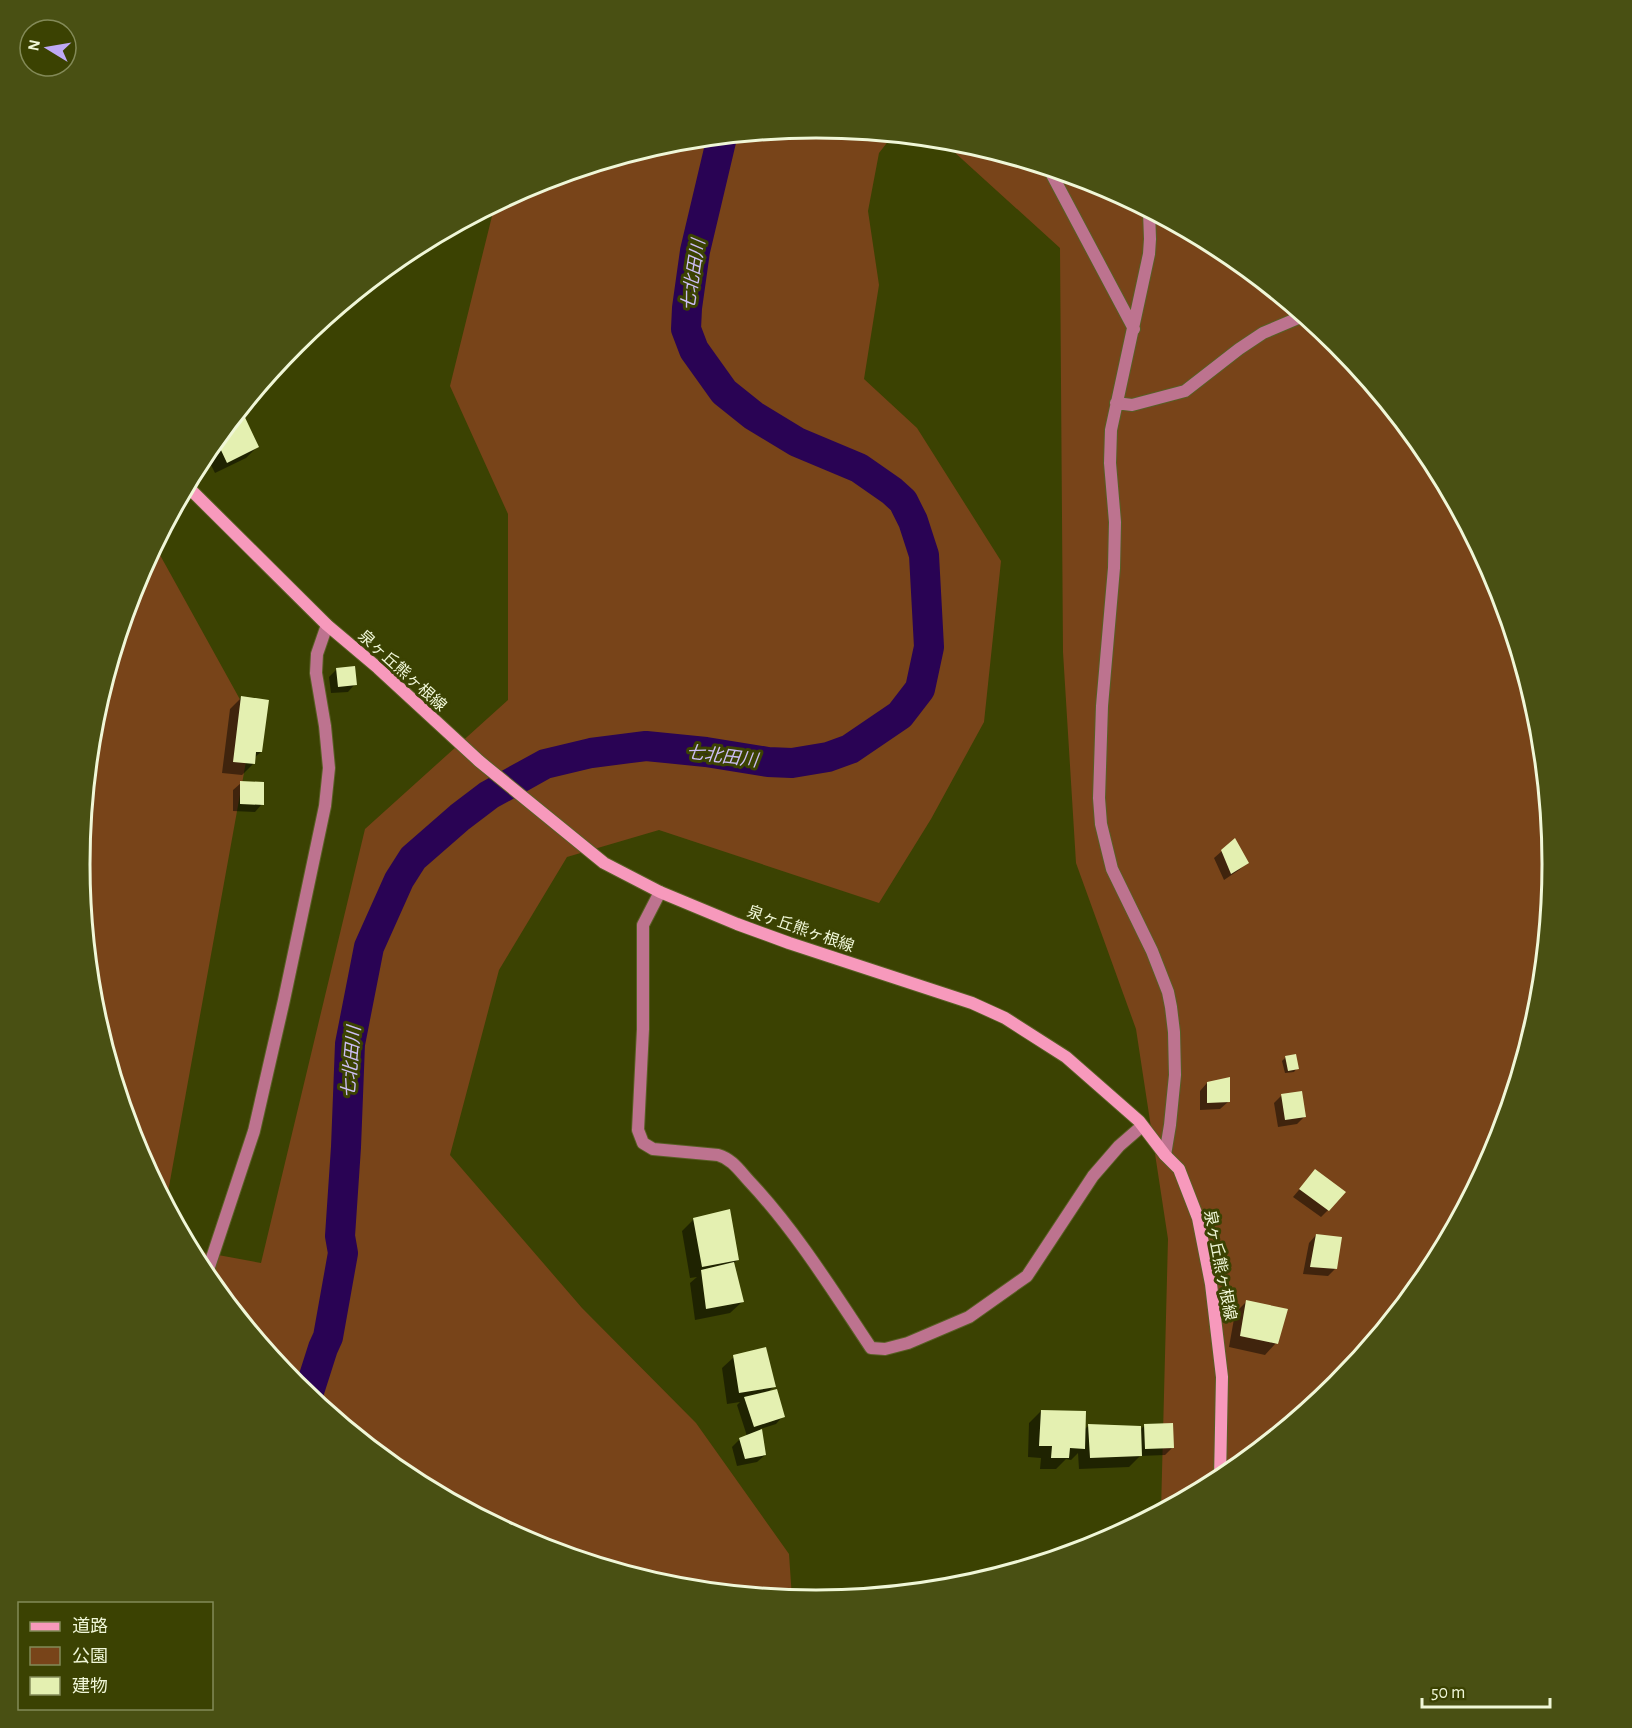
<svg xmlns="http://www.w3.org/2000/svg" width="1632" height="1728" font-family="'Alegreya Sans','Noto Sans JP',sans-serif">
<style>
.green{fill:#784419}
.shadow{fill:#0007}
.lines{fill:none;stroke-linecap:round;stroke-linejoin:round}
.river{stroke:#290354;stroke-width:30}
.building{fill:#e4f0b1}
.minor-casing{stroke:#585f24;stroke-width:14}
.tertiary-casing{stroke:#585f24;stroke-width:14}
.secondary-casing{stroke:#585f24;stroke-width:14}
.minor{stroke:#bd738f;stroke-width:12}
.tertiary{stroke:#bd738f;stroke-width:12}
.secondary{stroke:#f799bc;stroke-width:12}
.labels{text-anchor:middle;stroke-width:6;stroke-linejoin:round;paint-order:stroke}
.street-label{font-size:16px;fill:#f0f7d8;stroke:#3b4202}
.water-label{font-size:18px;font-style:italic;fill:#ccbef4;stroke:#3b4202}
.rim{fill:none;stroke:#f0f7d8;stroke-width:3}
</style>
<rect width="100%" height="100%" fill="#3b4202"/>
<path class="green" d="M816,128L893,135L879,153L868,211L879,285L864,379L917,428L1001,561L984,722L931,819L879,903L659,830L567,857L499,970L450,1155L582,1308L696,1423L789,1554L792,1598L672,1586L534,1544L407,1476L295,1385L203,1273L191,1250L261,1263L365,829L508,700V514L450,386L495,204L534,183L673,142Z
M941,140L960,142L1098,184L1225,252L1337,343L1429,455L1497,582L1538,721L1552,864L1538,1008L1496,1146L1428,1273L1337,1385L1225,1477L1161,1511L1168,1239L1136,1029L1076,863L1063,652L1060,248Z
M155,546L253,723L166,1203L135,1146L94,1007L80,864L94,720L136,582Z"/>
<path class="shadow" d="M240,411L257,447L246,458L215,473L208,459L205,460L203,456Z
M337,669L355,684L348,692L331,693L329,677Z
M241,698L261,752L254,758L253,764L242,775L222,773L230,709Z
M241,783L262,804L255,812L233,811V790Z
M1222,851L1247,863L1239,870L1224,880L1214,858Z
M1286,1057L1297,1068L1294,1072L1285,1073L1282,1061Z
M1207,1083L1228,1102L1220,1109L1200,1110V1091Z
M1282,1095L1304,1117L1297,1124L1278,1127L1274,1103Z
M1315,1171L1328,1210L1321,1217L1293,1197Z
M694,1219L737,1260L733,1264L742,1302L730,1313L695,1320L690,1283L697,1277L690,1278L682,1231Z
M1316,1235L1336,1268L1328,1276L1303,1274L1309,1243Z
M1247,1301L1276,1343L1265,1355L1229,1347L1235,1313Z
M734,1357L774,1386L768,1392L783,1416L776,1424L760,1429L765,1455L757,1462L737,1466L732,1447L740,1439L747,1436L737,1405L740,1402L727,1404L722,1368Z
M1041,1411L1084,1430L1089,1425L1140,1430L1145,1425L1172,1448L1165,1455L1140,1456L1129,1467L1079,1469L1078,1453L1071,1460L1066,1459L1056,1469H1040L1041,1458L1028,1457L1029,1423Z"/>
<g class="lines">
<path class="river" d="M308,1395L323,1348L328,1337L343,1253L340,1236L346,1147L350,1044L369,947L399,880L413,858L460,817L489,795L545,764L591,753L646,746L706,752L768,762L792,763L828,757L850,749L900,715L920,689L929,647L924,555L913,521L903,501L892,491L859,468L797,442L754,416L724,392L694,350L686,329L687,308L695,251L722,137"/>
</g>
<path class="building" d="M241,409L259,447L227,463L220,448L217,450L213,443Z
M355,666L357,685L338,687L336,668Z
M241,696L269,700L262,752H256L255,764L233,762Z
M240,781L264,782V805L240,804Z
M1235,838L1249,863L1231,874L1221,850Z
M1296,1054L1299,1069L1288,1071L1285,1056Z
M1230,1077V1102L1207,1103V1082Z
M1302,1091L1306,1117L1285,1120L1281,1094Z
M1315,1169L1346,1192L1329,1211L1299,1189Z
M730,1209L739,1260L702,1267L693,1218Z
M1316,1234L1342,1237L1337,1269L1310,1267Z
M734,1262L744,1302L706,1309L701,1270Z
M1246,1300L1288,1309L1278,1344L1240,1336Z
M766,1347L776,1387L739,1393L733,1355Z
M777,1389L785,1417L754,1427L744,1397Z
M1041,1410L1086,1411L1085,1449L1070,1448L1069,1458H1051L1052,1446H1039Z
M1173,1423L1174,1448L1145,1449L1144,1424Z
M1088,1424L1141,1426L1142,1456L1090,1458Z
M762,1429L766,1455L745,1459L739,1438Z"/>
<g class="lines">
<defs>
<path id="minor" d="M1049,169L1134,329
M1149,211L1150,239L1149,254L1111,430L1110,463L1115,522L1114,568L1102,706L1099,798L1101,824L1112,869L1152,951L1168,992L1171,1007L1174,1032L1175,1075L1170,1125L1165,1155
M1116,403L1132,405L1185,391L1239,349L1263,333L1303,316
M660,892L643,925V1029L638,1130L643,1143L653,1149L718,1155C732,1159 739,1170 749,1181C796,1231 833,1291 871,1348L885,1349L908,1343L969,1317L1027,1276L1093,1176L1119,1146L1142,1126"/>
<path id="tertiary" d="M206,1276L254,1131L284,1000L325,806L329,768L325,726L316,673L317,654L327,625"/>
<path id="secondary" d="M187,486L327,625L378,668L479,761L604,863L660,892L737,924L789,943L972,1003L1005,1018L1066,1057L1139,1121L1165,1155L1179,1169L1198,1218L1211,1284L1222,1377L1220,1479"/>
</defs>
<use href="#minor" class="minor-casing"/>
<use href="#tertiary" class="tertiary-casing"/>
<use href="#secondary" class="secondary-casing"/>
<use href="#minor" class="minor"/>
<use href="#tertiary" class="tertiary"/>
<use href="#secondary" class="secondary"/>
</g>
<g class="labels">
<g class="street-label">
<text transform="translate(403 670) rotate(42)" y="6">泉ヶ丘熊ヶ根線</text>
<text transform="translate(801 928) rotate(19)" y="6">泉ヶ丘熊ヶ根線</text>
<text transform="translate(1221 1265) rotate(79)" y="6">泉ヶ丘熊ヶ根線</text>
</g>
<g class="water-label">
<text transform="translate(693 275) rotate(-81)" y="6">七北田川</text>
<text transform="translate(722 756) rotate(7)" y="6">七北田川</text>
<text transform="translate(351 1062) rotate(-85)" y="6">七北田川</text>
</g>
</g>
<path d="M0 0H1632V1728H0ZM90 864a726 726 0 1 1 1452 0a726 726 0 1 1-1452 0Z" fill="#495013" fill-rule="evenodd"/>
<path class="rim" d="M90 864a726 726 0 1 1 1452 0a726 726 0 1 1-1452 0Z"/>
<rect x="18" y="1602" width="195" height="108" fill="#3b4202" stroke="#838a58" stroke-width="1.5"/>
<rect x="30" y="1622" width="30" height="9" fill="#f799bc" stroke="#838a58" stroke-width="1.5"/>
<text x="72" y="1632" font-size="18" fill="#f0f7d8">道路</text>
<rect x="30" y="1647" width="30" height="18" fill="#784419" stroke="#838a58" stroke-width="1.5"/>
<text x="72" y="1662" font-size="18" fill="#f0f7d8">公園</text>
<rect x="30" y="1677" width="30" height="18" fill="#e4f0b1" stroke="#838a58" stroke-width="1.5"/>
<text x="72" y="1692" font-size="18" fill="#f0f7d8">建物</text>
<g transform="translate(48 48) rotate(281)"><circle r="28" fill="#3b4202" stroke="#838a58" stroke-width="1.5"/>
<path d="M0-4.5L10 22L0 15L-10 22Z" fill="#bea9f5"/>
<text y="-9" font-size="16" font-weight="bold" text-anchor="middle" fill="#f0f7d8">N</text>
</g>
<path d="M1422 1698v9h128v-9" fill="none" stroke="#f0f7d8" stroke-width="3"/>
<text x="1431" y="1698" font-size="18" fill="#f0f7d8" stroke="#3b4202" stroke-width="4.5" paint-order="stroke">50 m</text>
</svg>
